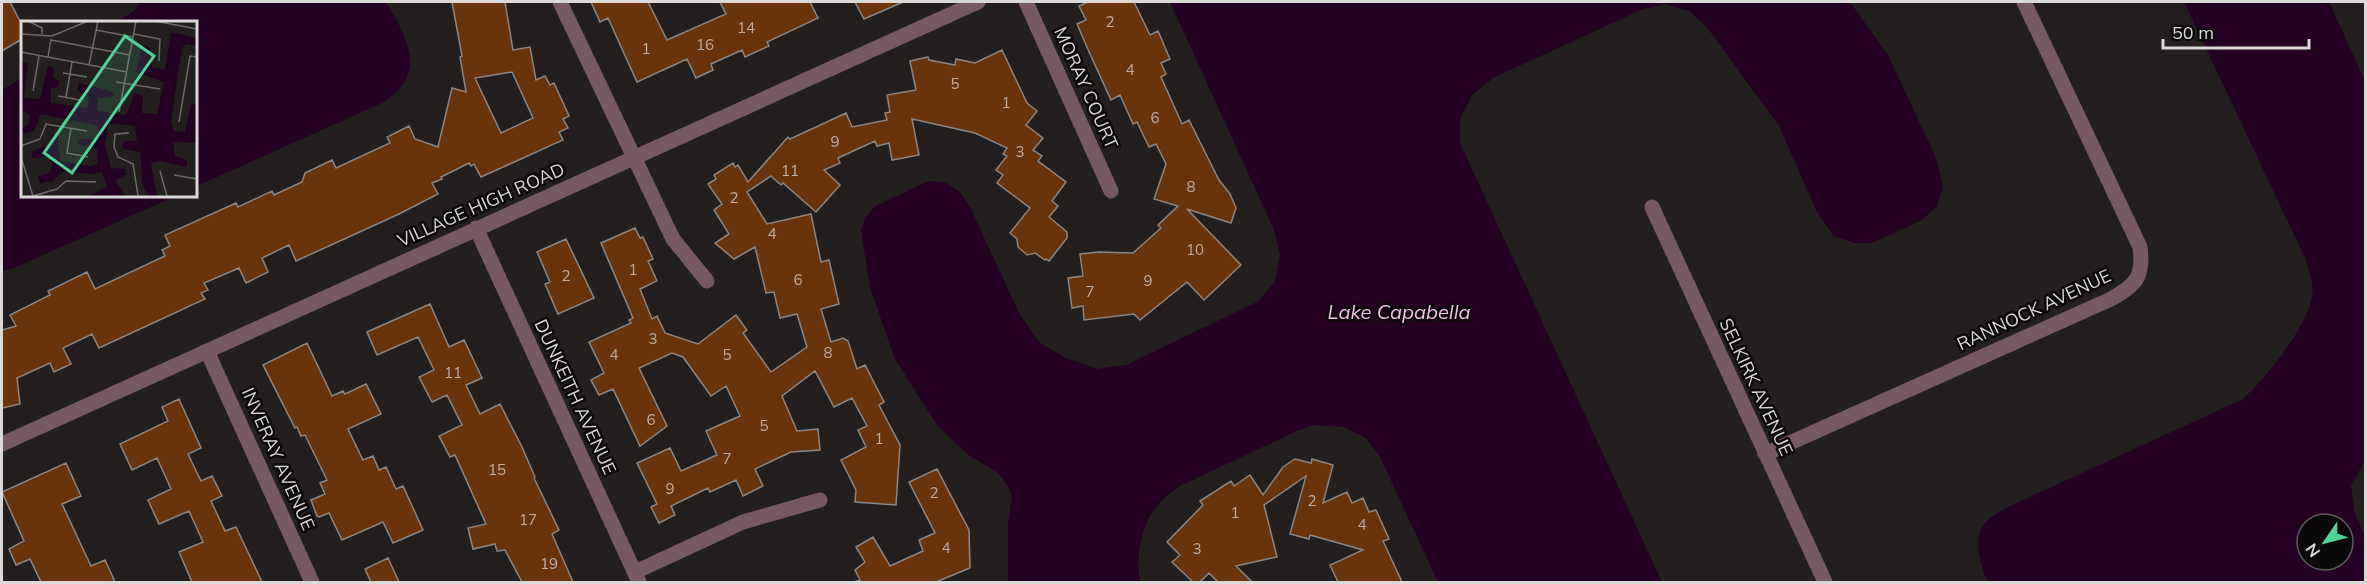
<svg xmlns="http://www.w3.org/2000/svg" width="2367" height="584" font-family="Mulish,sans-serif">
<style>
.water{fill:#240023;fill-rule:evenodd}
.building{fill:#69340c;stroke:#8c8785;stroke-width:1.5;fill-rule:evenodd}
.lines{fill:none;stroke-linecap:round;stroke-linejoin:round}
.minor{stroke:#775962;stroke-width:15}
.labels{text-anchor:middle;stroke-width:5;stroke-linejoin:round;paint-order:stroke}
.number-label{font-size:15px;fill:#beafa5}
.street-label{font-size:18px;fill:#dbd8d8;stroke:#0b0909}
.water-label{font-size:20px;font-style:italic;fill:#f9bdf1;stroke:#0b0909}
.inset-road{fill:none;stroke:#6d6968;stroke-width:1.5}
.view{fill:#50d398;fill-opacity:0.15;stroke:#50d398;stroke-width:3}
.inset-edge{fill:none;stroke:#dbd8d8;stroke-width:3}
</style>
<rect width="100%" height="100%" fill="#231f1e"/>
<path class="water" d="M140,2H386C408,39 429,74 382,103L195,187V22H117L134,11Z
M1170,2H1850L1888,55L1936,158L1943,187L1937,206L1922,220L1872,243H1854L1834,236L1817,212L1779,126L1706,26L1689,11L1666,4L1643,9L1493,78L1472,95L1460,119V143L1662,582H1438L1380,457L1366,438L1343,427L1314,425L1297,431L1182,485C1146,505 1134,543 1140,582H1008V523L1012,495L1006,483L997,472L968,455L937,425L895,359L870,288L861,230L865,218L874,207L928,181L946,183L959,191L970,207L1020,315L1040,343L1066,358L1097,369L1126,365L1259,301L1275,281L1280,255L1274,230Z
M2184,2H2329L2365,81L2366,458L2351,486L2355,514L2365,536V582H1988C1980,566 1972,537 1986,522C1991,516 2000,512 2006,508L2243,399C2265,379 2308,326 2312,296C2314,284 2309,272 2306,260ZM2307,524H2343V560H2307Z
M22,78V195H178L14,268L2,271V90Z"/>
<path class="building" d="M2,2H10L22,25V39L2,51Z
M452,2H505L513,50L530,47L536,80L545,76L550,85L554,83L569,116L563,119L568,128L559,132L563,140L481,177L474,164L471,166L469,163L441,177L442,179L432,183L438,194L399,214L296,261L289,245L262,258L268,272L246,283L239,268L204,283L208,290L201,293L205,299L99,348L92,334L63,348L71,364L54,372L50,363L17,378L20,404L2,408V330L16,326L10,315L50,295L48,291L87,272L95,289L165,256L162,250L170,246L165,235L236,203L238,207L272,191L274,195L302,182L305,173L332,160L336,168L390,143L387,137L409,126L415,139L438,147L452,88L466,92L460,57L462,56ZM512,72L533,118L501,133L475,78Z
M591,2H648L667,40L726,14L720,2H810L818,18L767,42L769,46L745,57L742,50L711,64L713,70L696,78L687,59L637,82L608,18L600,22Z
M855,2H903L864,19Z
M1088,2H1134L1150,35L1158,31L1170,59L1161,63L1166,74L1161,77L1182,124L1189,120L1219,180L1230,194L1236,208L1231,223L1187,209L1241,265L1204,300L1187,282L1140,320L1134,314L1084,320L1083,306L1072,308L1068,278L1083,276L1080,254L1099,252L1133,253L1161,228L1158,225L1178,206L1154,199L1166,164L1156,144L1149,147L1137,122L1133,124L1120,95L1111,100L1090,54L1077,24L1086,20L1079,6Z
M1002,50L1027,103L1037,111L1026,125L1043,138L1033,150L1042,156L1038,161L1066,182L1052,201L1058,206L1049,217L1067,232V238L1049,261L1046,259L1045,260L1035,253L1027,255L1018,247L1017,239L1010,233L1030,208L997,183L1003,175L996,170L1007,156L1003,154L1007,148L975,133L912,119L919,155L892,160L889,143L877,146L875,141L838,158L840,163L824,170L840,185L816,212L783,183L781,185L771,176L747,192L767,224L811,214L821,262L829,260L839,304L821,309L831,342L843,338L848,341L857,369L865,365L884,402L879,405L900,445L896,505L855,502L856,490L841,460L866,447L858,430L867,426L852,398L834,407L815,371L782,396L797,431L818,429L820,450L791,452L755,469L763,486L743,496L736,480L710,492L708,488L671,506L675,515L659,523L651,507L657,504L637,463L670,448L681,471L717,455L706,431L740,416L726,386L711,396L683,357L672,353L639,368L667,426L640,446L613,389L599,395L591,380L604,373L589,342L631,323L629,320L633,318L601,243L635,228L640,238L643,237L653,259L648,261L657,281L640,289L652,319L657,316L665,333L698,344L736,315L747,330L743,333L771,372L807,347L797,314L780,318L774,292L766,293L755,247L734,259L715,243L729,234L714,210L722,204L708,184L716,179L714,175L733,163L735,167L738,165L748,182L788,137L790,139L846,113L852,127L887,120L885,113L890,112L887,95L916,90L910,61L928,57L929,60L955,65L956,59L975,63Z
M566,239L594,298L558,314L545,284L550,282L537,252Z
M430,304L449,347L464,340L475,363L482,378L466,385L480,414L500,404L522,447L535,477L534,478L559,530L552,534L573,582H522L505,550L497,551L495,544L473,549L468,528L486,524L455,455L450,457L439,436L462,425L447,395L432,402L419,377L434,370L418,337L377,355L367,332Z
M307,343L332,396L343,391L345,394L366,384L381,414L348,429L363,460L373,456L379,470L386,467L396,489L403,486L423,530L393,543L383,522L342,540L329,513L319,517L317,516L311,500L325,494L320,483L327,480L305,435L301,436L297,427L295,428L263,365Z
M179,399L201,448L188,454L201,481L212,476L222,496L211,501L225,531L236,527L262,582H192L179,552L203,542L189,511L159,524L148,500L171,489L157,458L132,470L120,444L168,421L162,407Z
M1295,459L1311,463L1312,459L1333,465L1323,503L1347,492L1352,503L1363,498L1369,512L1376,510L1389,539L1383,541L1402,582H1338L1330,565L1363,550L1310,535L1309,539L1290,534L1306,476L1264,505L1277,557L1236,566L1252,582H1218L1209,573L1200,582H1193L1172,562L1180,555L1167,542L1203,505L1200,501L1231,481L1234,486L1250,475L1263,495L1283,467Z
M66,463L81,496L62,504L91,566L105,560L115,582H41L30,559L16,565L9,549L24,541L2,492Z
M937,469L969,530L970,568L936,582H854L860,580L855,570L865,562L856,547L873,537L890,566L923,551L919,540L935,533L909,482Z
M388,558L399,582H371L365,569Z"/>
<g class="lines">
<path class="minor" d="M560,2L673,239L707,281
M1026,2L1111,191
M1652,207L1825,582
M476,228L639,582
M207,351L312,582
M2,444L978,2
M1765,454L2111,299C2136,285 2144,277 2140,247L2024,2
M635,572L743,522L820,500"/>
</g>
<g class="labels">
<g class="number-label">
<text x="1110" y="27">2</text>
<text x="746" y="33">14</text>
<text x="705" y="50">16</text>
<text x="646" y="54">1</text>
<text x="1130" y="75">4</text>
<text x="955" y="89">5</text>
<text x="1006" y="108">1</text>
<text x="1155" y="123">6</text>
<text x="835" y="147">9</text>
<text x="1020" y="157">3</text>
<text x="790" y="176">11</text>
<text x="1191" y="192">8</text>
<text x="734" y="203">2</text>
<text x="772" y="239">4</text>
<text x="1195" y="255">10</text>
<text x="633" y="275">1</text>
<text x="566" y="281">2</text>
<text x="798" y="285">6</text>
<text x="1148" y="286">9</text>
<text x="1090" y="297">7</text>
<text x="653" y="344">3</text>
<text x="828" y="358">8</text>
<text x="614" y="360">4</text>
<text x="727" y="360">5</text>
<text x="453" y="378">11</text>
<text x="651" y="425">6</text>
<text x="764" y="431">5</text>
<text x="879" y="444">1</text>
<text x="727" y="464">7</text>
<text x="497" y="475">15</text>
<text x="670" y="494">9</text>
<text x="934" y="498">2</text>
<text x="1312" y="506">2</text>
<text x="1235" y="518">1</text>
<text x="528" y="525">17</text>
<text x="1362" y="530">4</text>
<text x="946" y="553">4</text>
<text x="1197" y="554">3</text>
<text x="549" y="569">19</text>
</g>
<g class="street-label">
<text transform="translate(1086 88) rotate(66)" y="6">MORAY COURT</text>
<text transform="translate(481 205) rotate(-24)" y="6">VILLAGE HIGH ROAD</text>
<text transform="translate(2034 310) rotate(-25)" y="6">RANNOCK AVENUE</text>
<text transform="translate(1756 387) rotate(65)" y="6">SELKIRK AVENUE</text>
<text transform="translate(575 397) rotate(65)" y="6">DUNKEITH AVENUE</text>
<text transform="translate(278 459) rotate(66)" y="6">INVERAY AVENUE</text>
</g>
<g class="water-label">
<text x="1399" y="319">Lake Capabella</text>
</g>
</g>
<g transform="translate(21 21)">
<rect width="176" height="176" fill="#231f1e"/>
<path d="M150,11L175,17V25L165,23L161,27L150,101L153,110L164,111L170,83H175V122L152,121L154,135L166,139V146L139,140L130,142L136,175H128L122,166L119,131L102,128V121L116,119L114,105L88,102L84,125L90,147L104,148L105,154L94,159L105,175H67L86,166L81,151L70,153L43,150L31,160L19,162L17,156L27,152L32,145L28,135L12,138L10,131L27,124L32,114H37L39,140L69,145L77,143L76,128L56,123L58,118H75L78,105L20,93L13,110L2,113L1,107L7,104L9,94L0,89V41L7,42L3,77L19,78L27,45L33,47L32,57L39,60L37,66L30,68V82L66,87L68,75L56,69L58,62L93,71L91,76L77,77L76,90L105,94L114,72L122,75L121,92L136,93L143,61L115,51L122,24L129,27L131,47L144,48Z" fill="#240023"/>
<path class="inset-road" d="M7,0L21,7V13M134,0L176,8M75,9L112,16M0,13L31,15L67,0M113,13L139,18L138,40M30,19L109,34M0,31L106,51M27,36L30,18M68,44L77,0M42,52L66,56M95,61L139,68M12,70L18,35M37,75L59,79M45,76L51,41M98,91L115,0M158,101L169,35L176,36M50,107L46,132L67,136M103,112H108L94,113L93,126L97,136L112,143L117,175M0,125L19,118L25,103L66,110M0,136L12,175M139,150L146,175M153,154L176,158M12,175L36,168L45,160L75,161"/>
<path class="view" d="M104,15L133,35L51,152L23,132Z"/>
<rect width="176" height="176" class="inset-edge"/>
</g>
<rect width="2367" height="584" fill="none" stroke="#dbd8d8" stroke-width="6"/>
<g transform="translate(2325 542) rotate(235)"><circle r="28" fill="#0b0909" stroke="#5e5c5c" stroke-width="1.5"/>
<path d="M0-4.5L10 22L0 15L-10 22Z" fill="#50d398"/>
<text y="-9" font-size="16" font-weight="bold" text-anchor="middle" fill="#dbd8d8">N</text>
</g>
<path d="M2163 39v9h146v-9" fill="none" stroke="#dbd8d8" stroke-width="3"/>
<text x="2172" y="39" font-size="18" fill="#dbd8d8" stroke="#0b0909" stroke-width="4.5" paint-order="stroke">50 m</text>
</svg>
